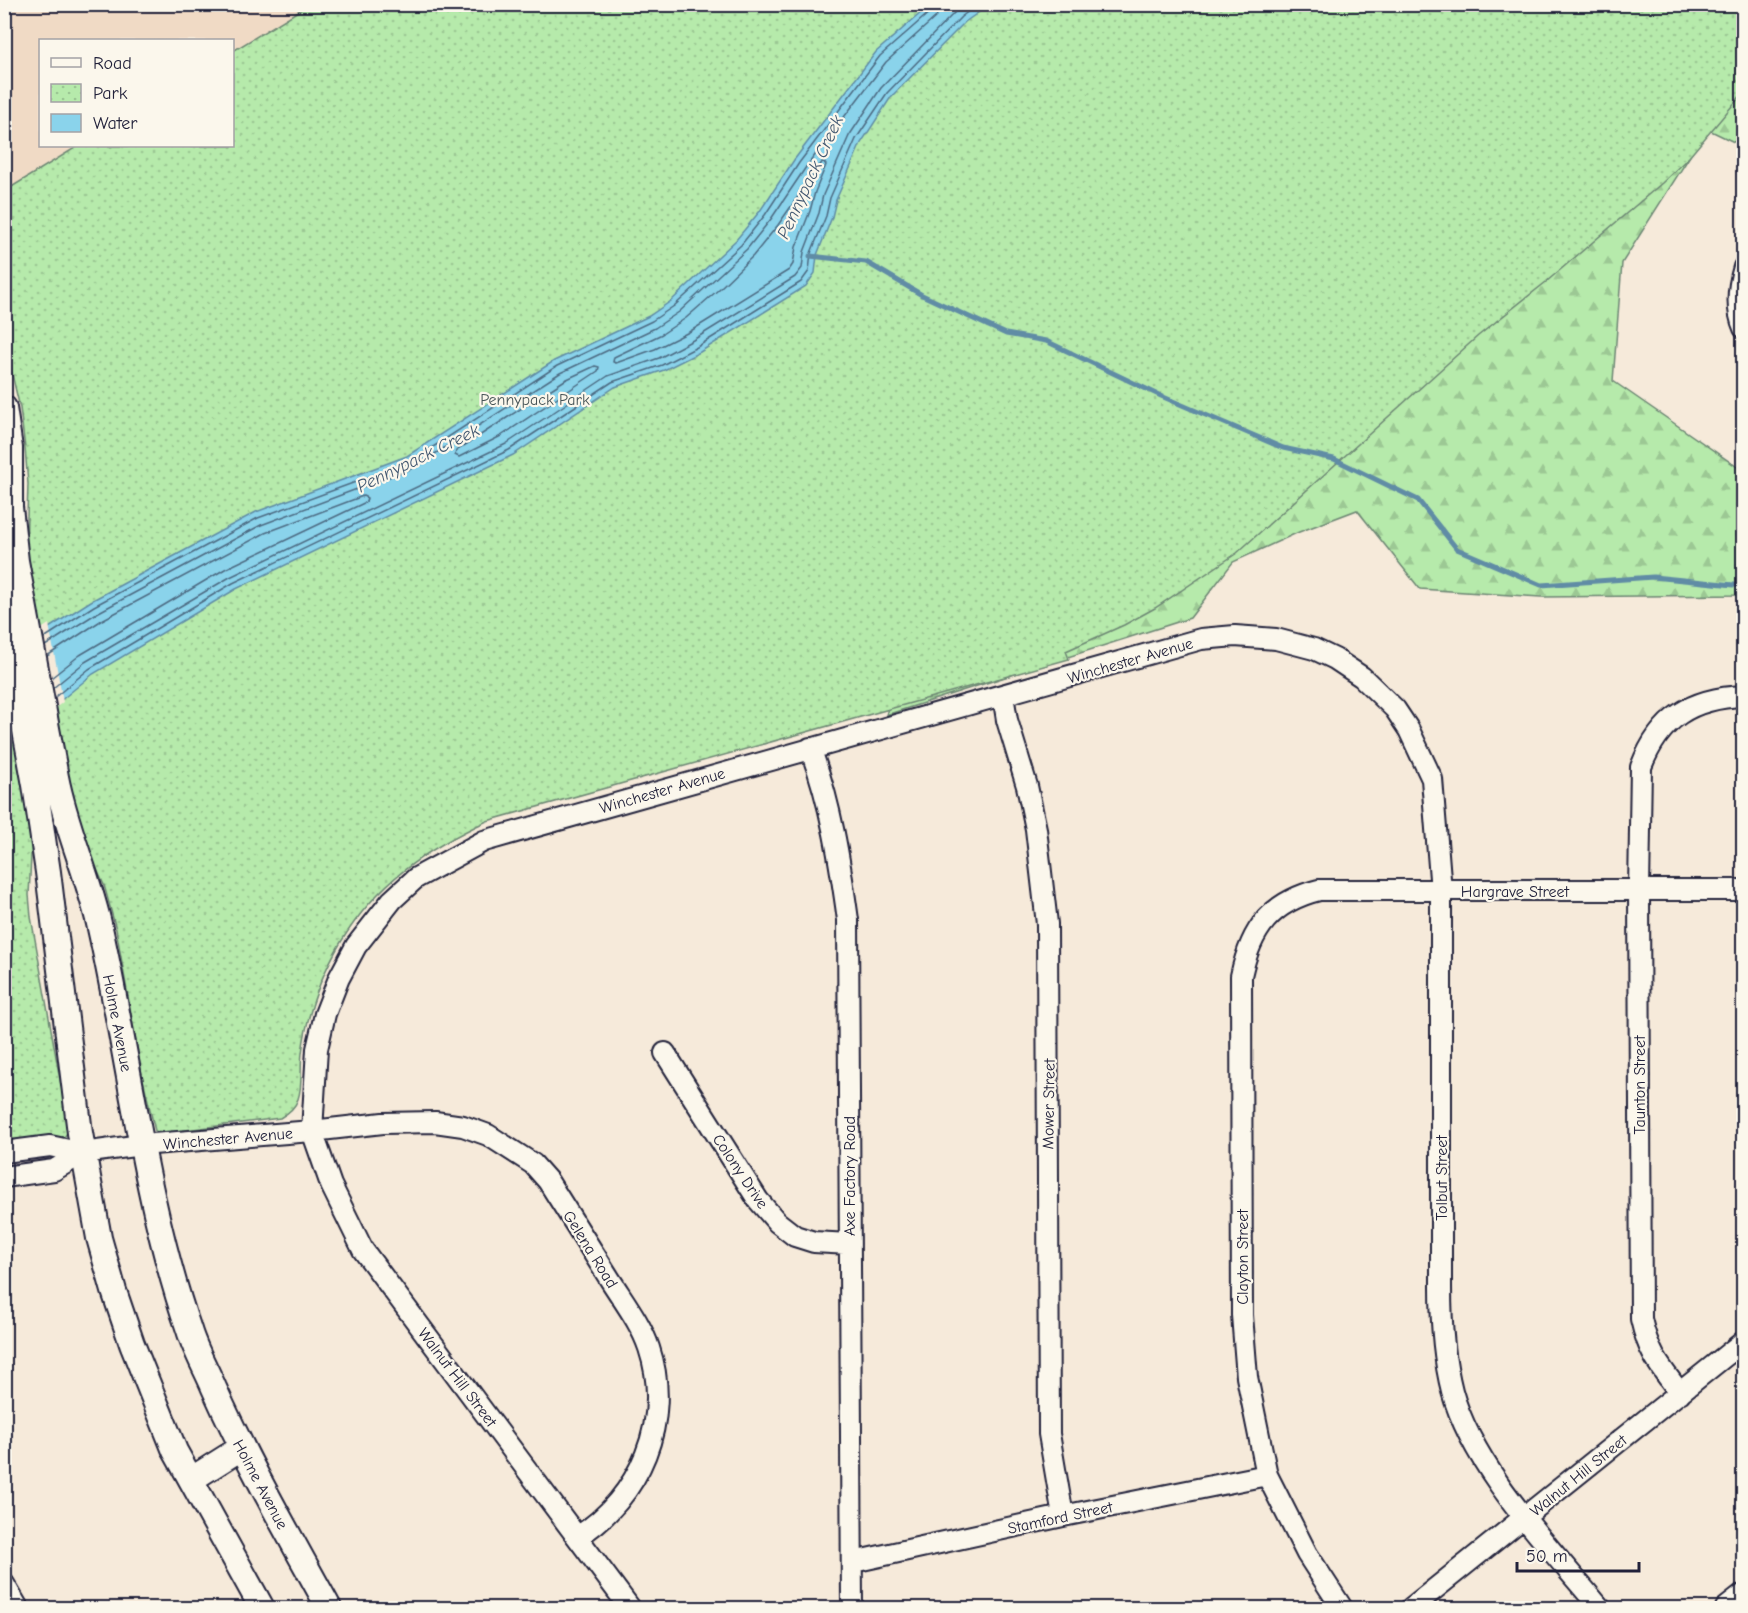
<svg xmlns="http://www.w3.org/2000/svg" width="1748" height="1613" font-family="'Comic Neue',sans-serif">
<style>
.built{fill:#f0dac5;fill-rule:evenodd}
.forest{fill:url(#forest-firs);stroke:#6c8673;stroke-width:1.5}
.park{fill:url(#park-dots);stroke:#6c8673;stroke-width:1.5}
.water{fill:#8ad3eb;stroke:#608ca5;stroke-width:1.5}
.pier{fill:#f6eada}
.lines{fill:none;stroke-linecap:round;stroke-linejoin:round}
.shore{stroke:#4c6981;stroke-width:1.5}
.stream{stroke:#608ca5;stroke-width:5}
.minor-casing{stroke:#22223b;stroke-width:24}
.major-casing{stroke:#22223b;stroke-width:28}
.minor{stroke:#fbf7ec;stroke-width:20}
.major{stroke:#fbf7ec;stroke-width:24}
.labels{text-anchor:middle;stroke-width:4.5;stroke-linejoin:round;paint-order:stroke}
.park-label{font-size:16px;fill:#475457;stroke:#fbf7ec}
.street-label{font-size:16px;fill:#22223b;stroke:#fbf7ec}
.water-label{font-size:18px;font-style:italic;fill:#415770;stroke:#fbf7ec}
</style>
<defs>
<pattern id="forest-firs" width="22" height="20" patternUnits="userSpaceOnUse" patternTransform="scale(1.5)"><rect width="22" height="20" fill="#b6eaab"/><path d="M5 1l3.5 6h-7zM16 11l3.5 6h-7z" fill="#9cc894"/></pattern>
<pattern id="park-dots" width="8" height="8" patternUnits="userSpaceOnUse" patternTransform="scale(1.5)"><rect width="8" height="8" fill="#b6eaab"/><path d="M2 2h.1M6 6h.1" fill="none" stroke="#9cc894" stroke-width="1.8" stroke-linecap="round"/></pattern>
</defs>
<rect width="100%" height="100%" fill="#f6eada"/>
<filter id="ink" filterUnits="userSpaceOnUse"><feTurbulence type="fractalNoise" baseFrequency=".0167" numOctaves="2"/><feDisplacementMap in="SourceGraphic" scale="12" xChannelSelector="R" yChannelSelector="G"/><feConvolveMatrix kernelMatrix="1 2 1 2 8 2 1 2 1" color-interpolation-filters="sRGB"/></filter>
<g filter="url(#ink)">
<path class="built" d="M5,5H336L219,177L5,268ZM40,40H232V146H40Z"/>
<path class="forest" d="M1743,5V133L1734,142L1707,129L1622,263L1613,381L1743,471V595L1541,597L1420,589L1357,510L1299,532L1233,562L1190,618L886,715L901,664L457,829L390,880L205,752Z"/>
<path class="park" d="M308,5H1743V93L1689,157L1662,183L1546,282L1478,336L1237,553L1155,608L1124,625L1066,651L1069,659L487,821C426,849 377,883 341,942C321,975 307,1014 302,1053C300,1068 303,1085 298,1099C295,1108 289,1113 280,1118L161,1133L155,1131L142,1075L116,929L104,885L84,841L77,817L29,806L32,837L29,895L31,917L69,1130L63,1139L5,1148L4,549H26L28,484L25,448L20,408L5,345V191L78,146H232L233,51Z"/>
<path class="water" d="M930,5H989L965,22L891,97L861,143L836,200L832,217L817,255L815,273L806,286L700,352L664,370L615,387L513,455L236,589L93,674L5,746V656L91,601L256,512L407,456L554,361L649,316L671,301L736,240L760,211L794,160L876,52Z"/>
<path class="pier" d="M49,624L63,702L8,746L4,726V653Z"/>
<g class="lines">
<path class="shore" d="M823,161L826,165L815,192L810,211L796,247L793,264L789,270L689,332L655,349L616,363L613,362L614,357L662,334L686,318L718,290L753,256L778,225Z
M595,366L599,367L598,371L501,436L459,457L455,455L456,451L565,380Z
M44,638L94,606L258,518L410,462L557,366L652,321L674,306L741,245L765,215L799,163L880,56L931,11L933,4
M45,646L97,613L261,525L413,468L560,373L655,328L679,312L747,249L771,219L806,167L886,62L936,17L941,4
M47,656L102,620L265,533L363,496L367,498L366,502L225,569L80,655L51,678
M53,688L85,662L230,577L506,444L608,376L659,358L693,340L795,277L802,268L804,252L819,213L823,195L849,136L881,88L955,12L965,4
M55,697L89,669L233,583L509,450L612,382L662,365L697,347L801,282L809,271L811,253L826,216L830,198L856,139L887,93L961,17L978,4"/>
<path class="stream" d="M810,256L866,262L922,295L1006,334L1046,341L1161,396L1283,448L1334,459L1418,500L1457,549L1541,585L1653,577L1744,586"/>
<defs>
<path id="minor" d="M1744,267C1738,287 1735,308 1744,328
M1003,695L1007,720L1027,786L1036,829L1047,924L1049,1434L1063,1516
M810,748C831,803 840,862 848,920L852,1608
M665,1053L758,1200L777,1222L795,1236L814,1242L849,1244
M4,1152L50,1146L83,1153L141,1145L312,1131L383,1123L435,1122L463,1126L488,1135L533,1164L548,1181C569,1214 590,1248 611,1281C625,1303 641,1324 649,1348C673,1420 640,1498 577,1537
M4,1177L54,1170L83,1153
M1680,1393C1658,1364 1649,1354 1641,1319L1639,890L1641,767C1660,718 1691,698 1744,696
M853,1562L1063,1516L1267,1475
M4,1584L18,1608
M630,1608L363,1250L331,1185L312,1131L317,1049L325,1014L339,978L356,946L392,900L416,878L484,841L1201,639L1235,636L1276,639L1314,649L1335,659L1362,677L1395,709L1409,730L1432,779L1441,891V1287C1441,1322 1443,1356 1452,1391C1473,1469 1549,1546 1600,1608
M1342,1608L1307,1554L1267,1475L1247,1377L1242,1315L1241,976C1251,929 1271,902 1319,890H1744
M1411,1608L1744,1341
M1726,1608L1744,1594"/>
<path id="major" d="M4,408L10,448V507L16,561L56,777C66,829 89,877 100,928C130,1062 144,1200 189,1330C195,1350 206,1369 214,1388C248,1464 289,1535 329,1608
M4,616L35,785L48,872L80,1133L99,1238L114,1291L132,1344L175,1451L262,1608
M192,1479L241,1448"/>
</defs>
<use href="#minor" class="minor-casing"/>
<use href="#major" class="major-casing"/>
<use href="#minor" class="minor"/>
<use href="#major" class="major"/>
</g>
</g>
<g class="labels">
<g class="park-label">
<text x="535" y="405">Pennypack Park</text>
</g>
<g class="street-label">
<text transform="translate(1130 660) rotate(-16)" y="6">Winchester Avenue</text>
<text transform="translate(662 790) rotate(-16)" y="6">Winchester Avenue</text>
<text x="1515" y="897">Hargrave Street</text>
<text transform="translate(118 1023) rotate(79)" y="6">Holme Avenue</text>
<text transform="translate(1639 1085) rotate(-90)" y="6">Taunton Street</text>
<text transform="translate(1048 1104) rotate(-89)" y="6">Mower Street</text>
<text transform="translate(228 1138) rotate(-5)" y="6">Winchester Avenue</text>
<text transform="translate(741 1171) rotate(56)" y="6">Colony Drive</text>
<text transform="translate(849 1176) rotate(-90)" y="6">Axe Factory Road</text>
<text transform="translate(1441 1178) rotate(-90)" y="6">Tolbut Street</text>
<text transform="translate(591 1249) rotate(58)" y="6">Gelena Road</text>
<text transform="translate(1242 1257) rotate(-90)" y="6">Clayton Street</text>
<text transform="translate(458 1377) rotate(53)" y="6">Walnut Hill Street</text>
<text transform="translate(1578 1475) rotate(-39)" y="6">Walnut Hill Street</text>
<text transform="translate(261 1484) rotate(62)" y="6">Holme Avenue</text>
<text transform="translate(1060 1517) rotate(-12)" y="6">Stamford Street</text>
</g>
<g class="water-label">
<text transform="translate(810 177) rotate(-65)" y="6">Pennypack Creek</text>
<text transform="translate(418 458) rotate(-26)" y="6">Pennypack Creek</text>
</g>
</g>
<rect width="1748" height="1613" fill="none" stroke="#fbf7ec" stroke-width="24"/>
<rect x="12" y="12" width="1724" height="1589" fill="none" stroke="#22223b" stroke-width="2" filter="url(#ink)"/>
<rect x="39" y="39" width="195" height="108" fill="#fbf7ec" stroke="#a4a2a5" stroke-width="1.5"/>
<rect x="51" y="58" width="30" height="9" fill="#fbf7ec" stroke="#a4a2a5" stroke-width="1.5"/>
<text x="93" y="69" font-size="18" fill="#22223b">Road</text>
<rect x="51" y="84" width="30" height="18" fill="url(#park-dots)" stroke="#a4a2a5" stroke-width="1.5"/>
<text x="93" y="99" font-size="18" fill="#22223b">Park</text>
<rect x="51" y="114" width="30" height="18" fill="#8ad3eb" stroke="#a4a2a5" stroke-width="1.5"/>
<text x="93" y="129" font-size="18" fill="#22223b">Water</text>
<path d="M1517 1562v9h122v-9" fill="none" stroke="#22223b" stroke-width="3"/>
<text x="1526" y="1562" font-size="18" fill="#22223b" stroke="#fbf7ec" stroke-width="4.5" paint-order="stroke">50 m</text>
</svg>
